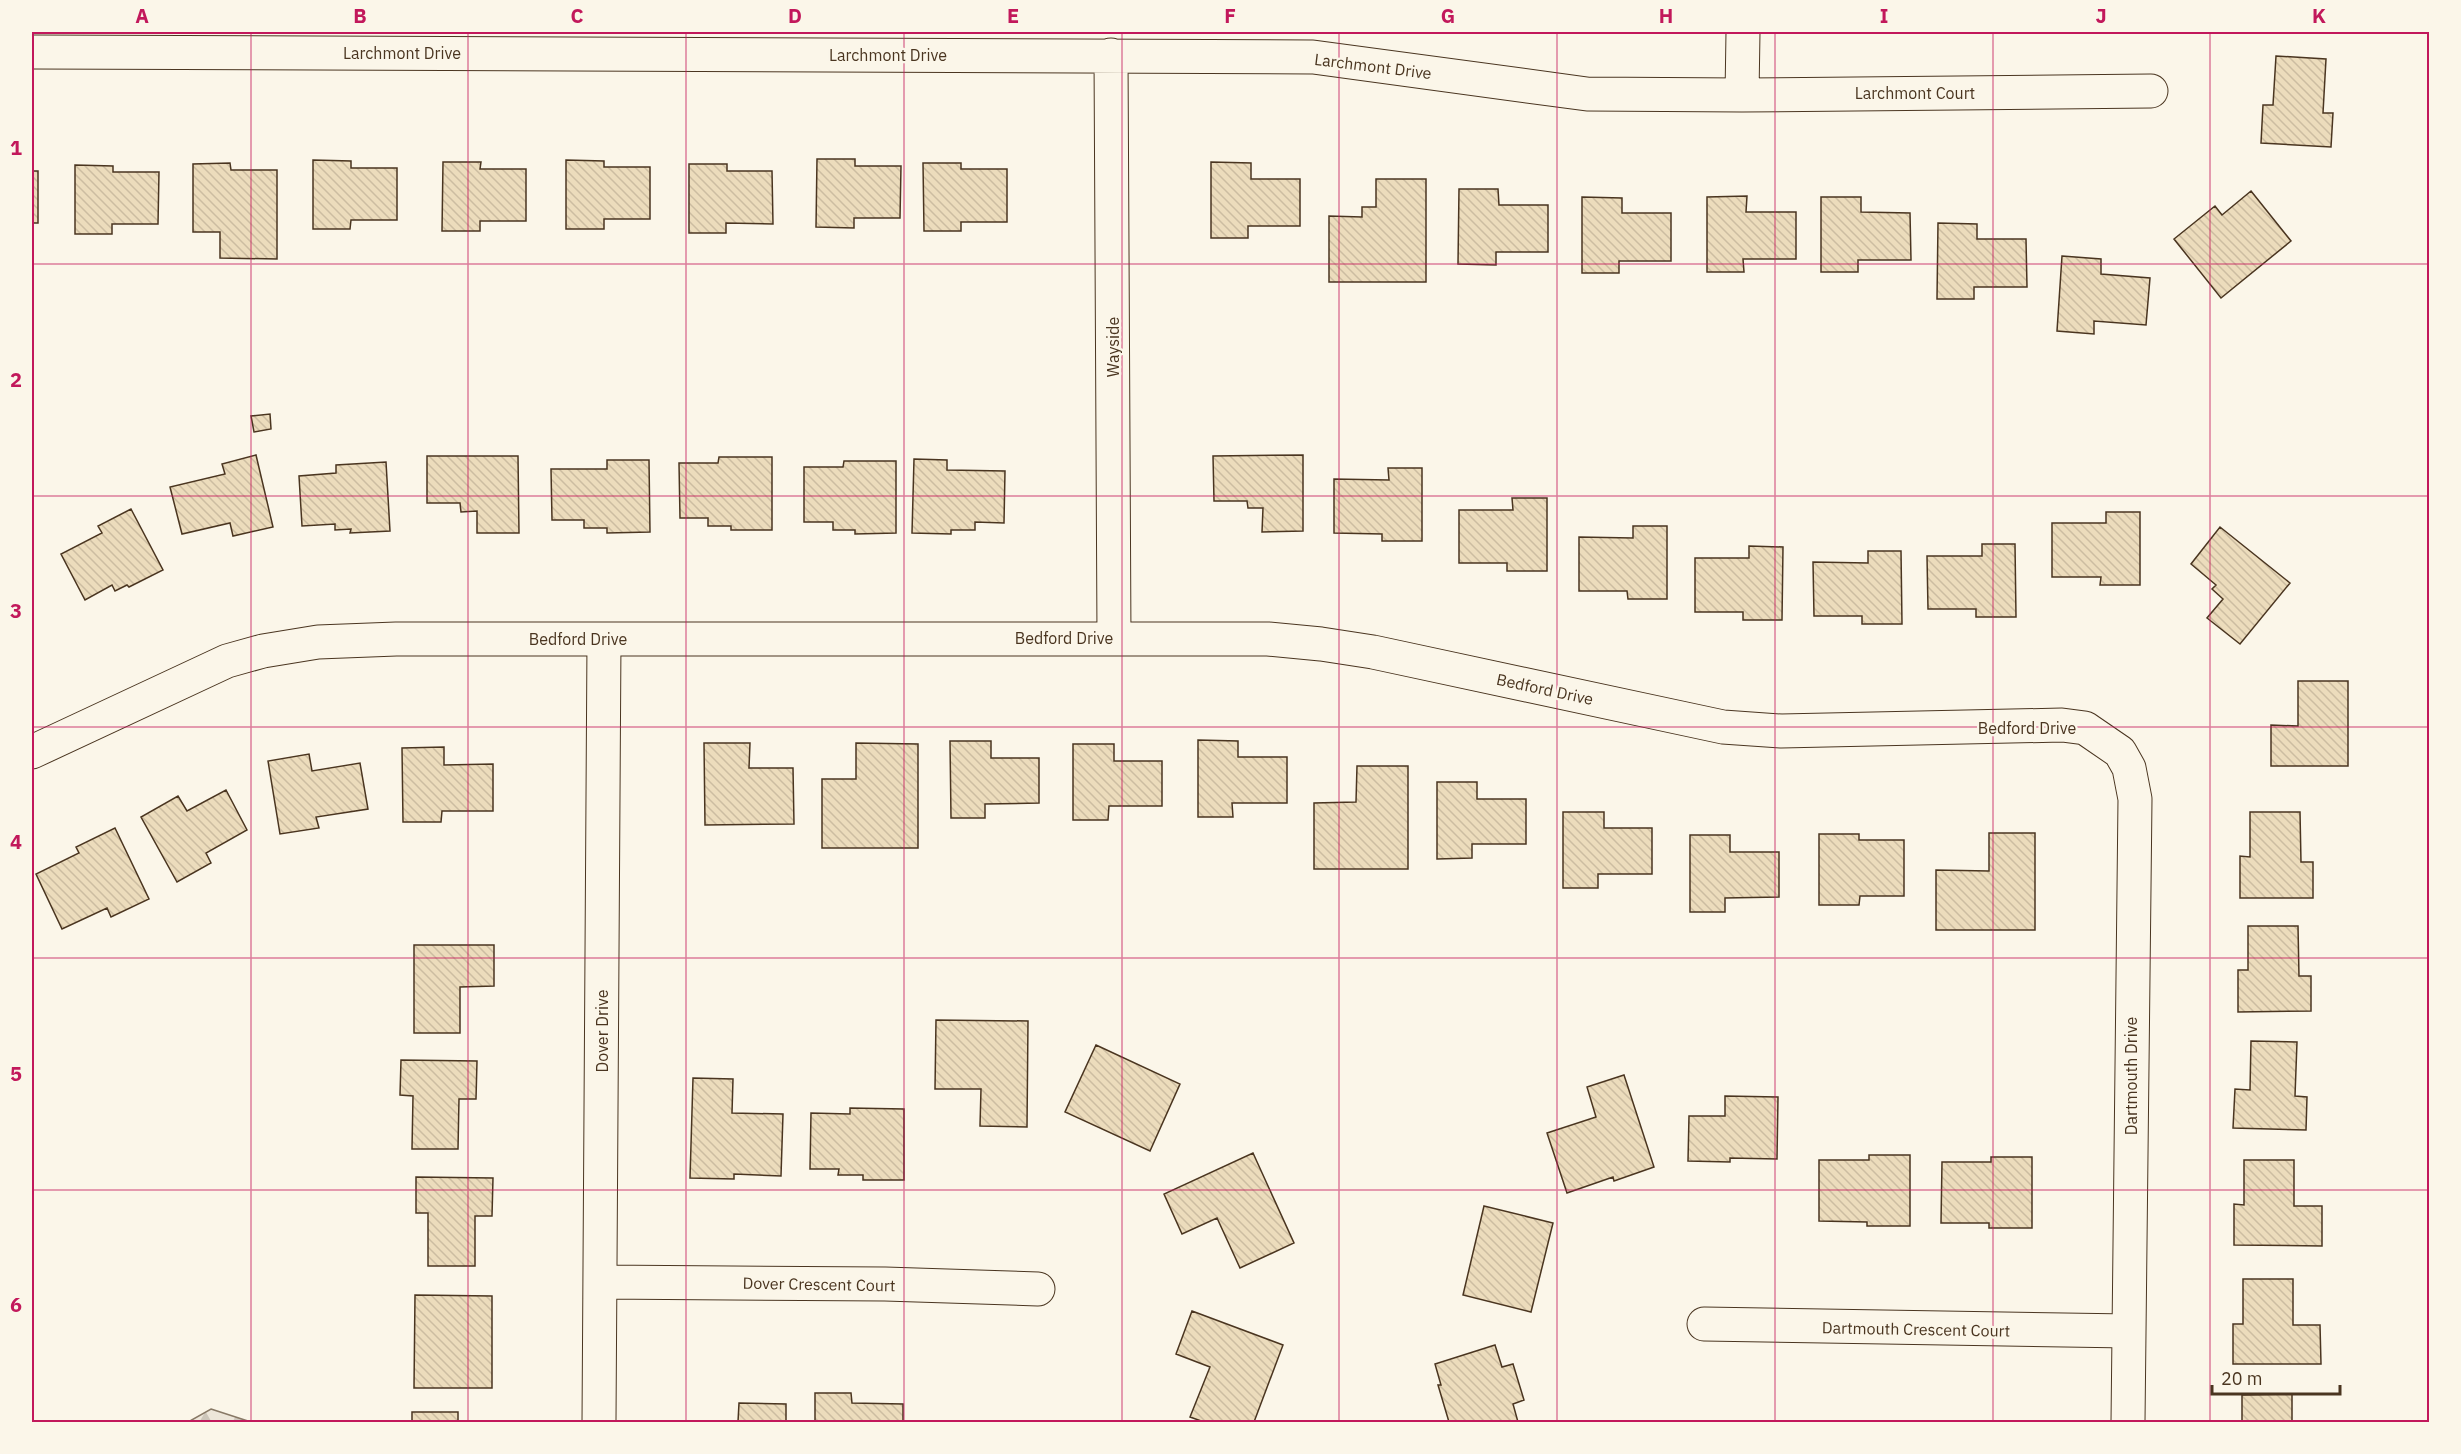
<svg xmlns="http://www.w3.org/2000/svg" width="2461" height="1454" font-family="'IBM Plex Sans',sans-serif">
<style>
.forest{fill:url(#forest-firs);stroke:#887966;stroke-width:1.5}
.building{fill:url(#building-back-hatch);stroke:#4a3520;stroke-width:1.5}
.lines{fill:none;stroke-linecap:round;stroke-linejoin:round}
.street-casing{stroke:#4a3520;stroke-width:35}
.street{stroke:#fbf6e9;stroke-width:33}
.grid{fill:none;stroke:#c2185b;stroke-width:1.5;stroke-opacity:0.55}
.labels{text-anchor:middle;stroke-width:4.5;stroke-linejoin:round;paint-order:stroke}
.street-label{font-size:16px;fill:#4a3520;stroke:#fbf6e9}
.neatline{fill:none;stroke:#c2185b;stroke-width:2}
.grid-label{font-size:20px;text-anchor:middle;font-weight:bold;fill:#c2185b}
</style>
<defs>
<pattern id="forest-firs" width="22" height="20" patternUnits="userSpaceOnUse" patternTransform="scale(1.5)"><rect width="22" height="20" fill="#ede6d9"/><path d="M5 1l3.5 6h-7zM16 11l3.5 6h-7z" fill="#cdc6ba"/></pattern>
<pattern id="building-back-hatch" width="6" height="6" patternUnits="userSpaceOnUse" patternTransform="scale(1.5)"><rect width="6" height="6" fill="#ecdcbc"/><path d="M-1 5l2 2M0 0l6 6M5-1l2 2" fill="none" stroke="#ccbda1"/></pattern>
</defs>
<rect width="100%" height="100%" fill="#fbf6e9"/>
<path class="forest" d="M211,1409L251,1422H188Z"/>
<path class="building" d="M2276,56L2326,59L2323,113H2333L2331,147L2261,143L2263,105H2273Z
M817,159H855V166H901L900,218H854V228L816,227Z
M313,160L351,161V168H397V220H351L350,229H313Z
M566,160L604,161V167H650V219H604V229H566Z
M443,162H481L480,169H526V221H480V231H442Z
M1211,162L1251,163V179H1300V226H1248V238H1211Z
M230,163L231,170H277V259L220,258V232H193V164Z
M923,163H961V169H1007V222H961V231H924Z
M689,164H727V171H772L773,224L726,223V233H689Z
M75,165L113,166V172H159L158,224H112V234H75Z
M32,171H38V223H32Z
M1376,179H1426V282H1329V216L1362,217V207H1376Z
M1459,189H1498L1499,205H1548V252H1496V265L1458,264Z
M2251,191L2291,241L2221,298L2174,239L2215,206L2222,215Z
M1747,196L1746,212H1796V259H1743L1744,272H1707V197Z
M1582,197L1622,198V213H1671V261H1619V273H1582Z
M1821,197H1861V212L1910,213L1911,260H1858V272H1821Z
M1938,223L1977,224V239H2026L2027,287H1974V299H1937Z
M2062,256L2101,259V274L2150,278L2146,325L2094,321V334L2057,331Z
M270,414L271,429L254,432L251,416Z
M256,455L273,527L233,536L230,523L182,534L170,487L225,474L222,464Z
M1303,455V531L1262,532L1263,508H1248L1247,501H1214L1213,456Z
M427,456H518L519,533H477V511L461,512L460,503H427Z
M719,457H772V530H731V526H708V518H680L679,463H718Z
M914,459L947,460V470L1005,471L1004,523L975,522V530H951V534L912,533Z
M607,460H649L650,532L607,533V528H584V520H552L551,469H607Z
M844,461H896V533L855,534V530H833V522H804V467H843Z
M386,462L390,531L350,533L351,529L335,530V524L302,526L299,476L336,473V465Z
M1388,468H1422V541H1382V534L1334,533V479L1389,480Z
M1512,498H1547V571H1507V563H1459V510H1513Z
M131,509L163,570L129,587L127,585L115,591L112,585L85,600L61,554L102,533L98,526Z
M2106,512H2140V585H2100L2101,577H2052V523H2106Z
M1633,526H1667V599H1628L1627,591H1579V537L1633,538Z
M2220,527L2290,583L2240,644L2207,618L2223,599L2212,589L2216,585L2191,564Z
M1982,544H2015L2016,617H1976V609H1928L1927,556H1982Z
M1749,546L1783,547L1782,620H1743V612H1695V558H1749Z
M1868,551H1901L1902,624H1862V616H1814L1813,562L1868,563Z
M2298,681H2348V766H2271V725L2298,726Z
M1198,740L1238,741V757H1287V803H1232L1233,817H1198Z
M950,741H991V758H1039V803L985,804V818H951Z
M704,743H750L749,768H793L794,824L705,825Z
M856,743L918,744V848H822V779H856Z
M1073,744H1114V761H1162V806H1109L1108,820H1073Z
M444,747V765L493,764V811H442L441,822H403L402,748Z
M309,754L312,771L360,763L368,809L316,817L319,828L280,834L268,761Z
M1357,766H1408V869H1314V803L1356,802Z
M1437,782H1477V799H1526V844H1472V858L1437,859Z
M226,790L247,830L206,853L211,863L177,882L141,817L178,796L187,811Z
M1563,812H1604V828H1652V874H1598V888H1563Z
M2250,812H2300L2301,862H2313V898H2240V856L2250,857Z
M115,828L149,899L111,917L107,908L62,929L36,874L79,853L76,847Z
M1989,833H2035V930H1936V870L1989,871Z
M1819,834H1859V840H1904V896H1860L1859,905H1819Z
M1690,835H1730V852H1779V897L1725,898V912H1690Z
M2248,926H2298L2299,976H2311V1011L2238,1012V970H2248Z
M414,945H494V986L460,987V1033H414Z
M936,1020L1028,1021L1027,1127L980,1126L981,1089H935Z
M2251,1041L2297,1042L2295,1096L2307,1097L2306,1130L2233,1128L2235,1089L2250,1090Z
M1096,1045L1180,1084L1150,1151L1065,1112Z
M401,1060L477,1061L476,1099H459L458,1149H412L413,1096L400,1095Z
M1624,1075L1654,1167L1614,1181L1613,1177L1567,1193L1547,1133L1596,1117L1587,1087Z
M693,1078L733,1079L732,1113L783,1114L781,1176L734,1174V1179L690,1178Z
M1725,1096L1778,1097L1777,1159L1730,1158V1162L1688,1161L1689,1116H1725Z
M850,1108L904,1109V1180H863V1175H838L839,1169H810L811,1113L850,1114Z
M1253,1153L1294,1243L1240,1268L1217,1218L1182,1234L1164,1194Z
M1869,1155H1910V1226H1867V1222L1819,1221V1160H1869Z
M1991,1157H2032V1228H1989V1223H1941L1942,1162H1991Z
M2244,1160H2294V1206H2322V1246L2234,1245V1204L2244,1205Z
M416,1177L493,1178L492,1216H475V1266H428V1213H416Z
M1484,1206L1553,1223L1531,1312L1463,1295Z
M2243,1279H2293V1325H2320L2321,1364H2233V1324H2243Z
M415,1295L492,1296V1388H414Z
M1192,1311L1283,1345L1254,1422H1204L1190,1417L1210,1367L1176,1354Z
M1495,1345L1502,1367L1513,1364L1524,1400L1513,1404L1518,1422H1449L1438,1385H1441L1435,1364Z
M815,1393H851L852,1403L903,1404V1422H815Z
M2292,1394V1422H2242V1395Z
M739,1403L786,1404V1422H738Z
M412,1412H458V1422H412Z"/>
<g class="lines">
<defs>
<path id="street" d="M32,52L1313,57L1587,94L1742,95L2151,91
M1111,55L1114,638
M1742,95L1743,32
M32,752L227,661L263,651L318,642L396,639H1268L1321,644L1373,652L1723,727L1781,731L2062,725L2085,728L2120,752L2129,768L2135,799L2128,1422
M601,1282L885,1284L1038,1289
M1704,1324L2129,1331
M599,1422L604,640"/>
</defs>
<use href="#street" class="street-casing"/>
<use href="#street" class="street"/>
</g>
<path class="grid" d="M251,32V1422M468,32V1422M686,32V1422M904,32V1422M1122,32V1422M1339,32V1422M1557,32V1422M1775,32V1422M1993,32V1422M2210,32V1422M32,264H2430M32,496H2430M32,727H2430M32,958H2430M32,1190H2430"/>
<g class="labels">
<g class="street-label">
<text x="402" y="59">Larchmont Drive</text>
<text x="888" y="61">Larchmont Drive</text>
<text transform="translate(1373 66) rotate(7)" y="6">Larchmont Drive</text>
<text x="1915" y="99">Larchmont Court</text>
<text transform="translate(1113 347) rotate(-90)" y="6">Wayside</text>
<text x="1064" y="644">Bedford Drive</text>
<text x="578" y="645">Bedford Drive</text>
<text transform="translate(1545 689) rotate(12)" y="6">Bedford Drive</text>
<text x="2027" y="734">Bedford Drive</text>
<text transform="translate(602 1031) rotate(-90)" y="6">Dover Drive</text>
<text transform="translate(2131 1076) rotate(-90)" y="6">Dartmouth Drive</text>
<text transform="translate(819 1284) rotate(1)" y="6">Dover Crescent Court</text>
<text transform="translate(1916 1329) rotate(1)" y="6">Dartmouth Crescent Court</text>
</g>
</g>
<rect width="2461" height="1454" fill="none" stroke="#fbf6e9" stroke-width="66"/>
<path d="M2212 1385v9h128v-9" fill="none" stroke="#4a3520" stroke-width="3"/>
<text x="2221" y="1385" font-size="18" fill="#4a3520" stroke="#fbf6e9" stroke-width="4.5" paint-order="stroke">20 m</text>
<rect x="33" y="33" width="2395" height="1388" class="neatline"/>
<g class="grid-label">
<text x="142" y="23">A</text>
<text x="360" y="23">B</text>
<text x="577" y="23">C</text>
<text x="795" y="23">D</text>
<text x="1013" y="23">E</text>
<text x="1230" y="23">F</text>
<text x="1448" y="23">G</text>
<text x="1666" y="23">H</text>
<text x="1884" y="23">I</text>
<text x="2101" y="23">J</text>
<text x="2319" y="23">K</text>
<text x="16" y="155">1</text>
<text x="16" y="387">2</text>
<text x="16" y="618">3</text>
<text x="16" y="849">4</text>
<text x="16" y="1081">5</text>
<text x="16" y="1312">6</text>
</g>
</svg>
